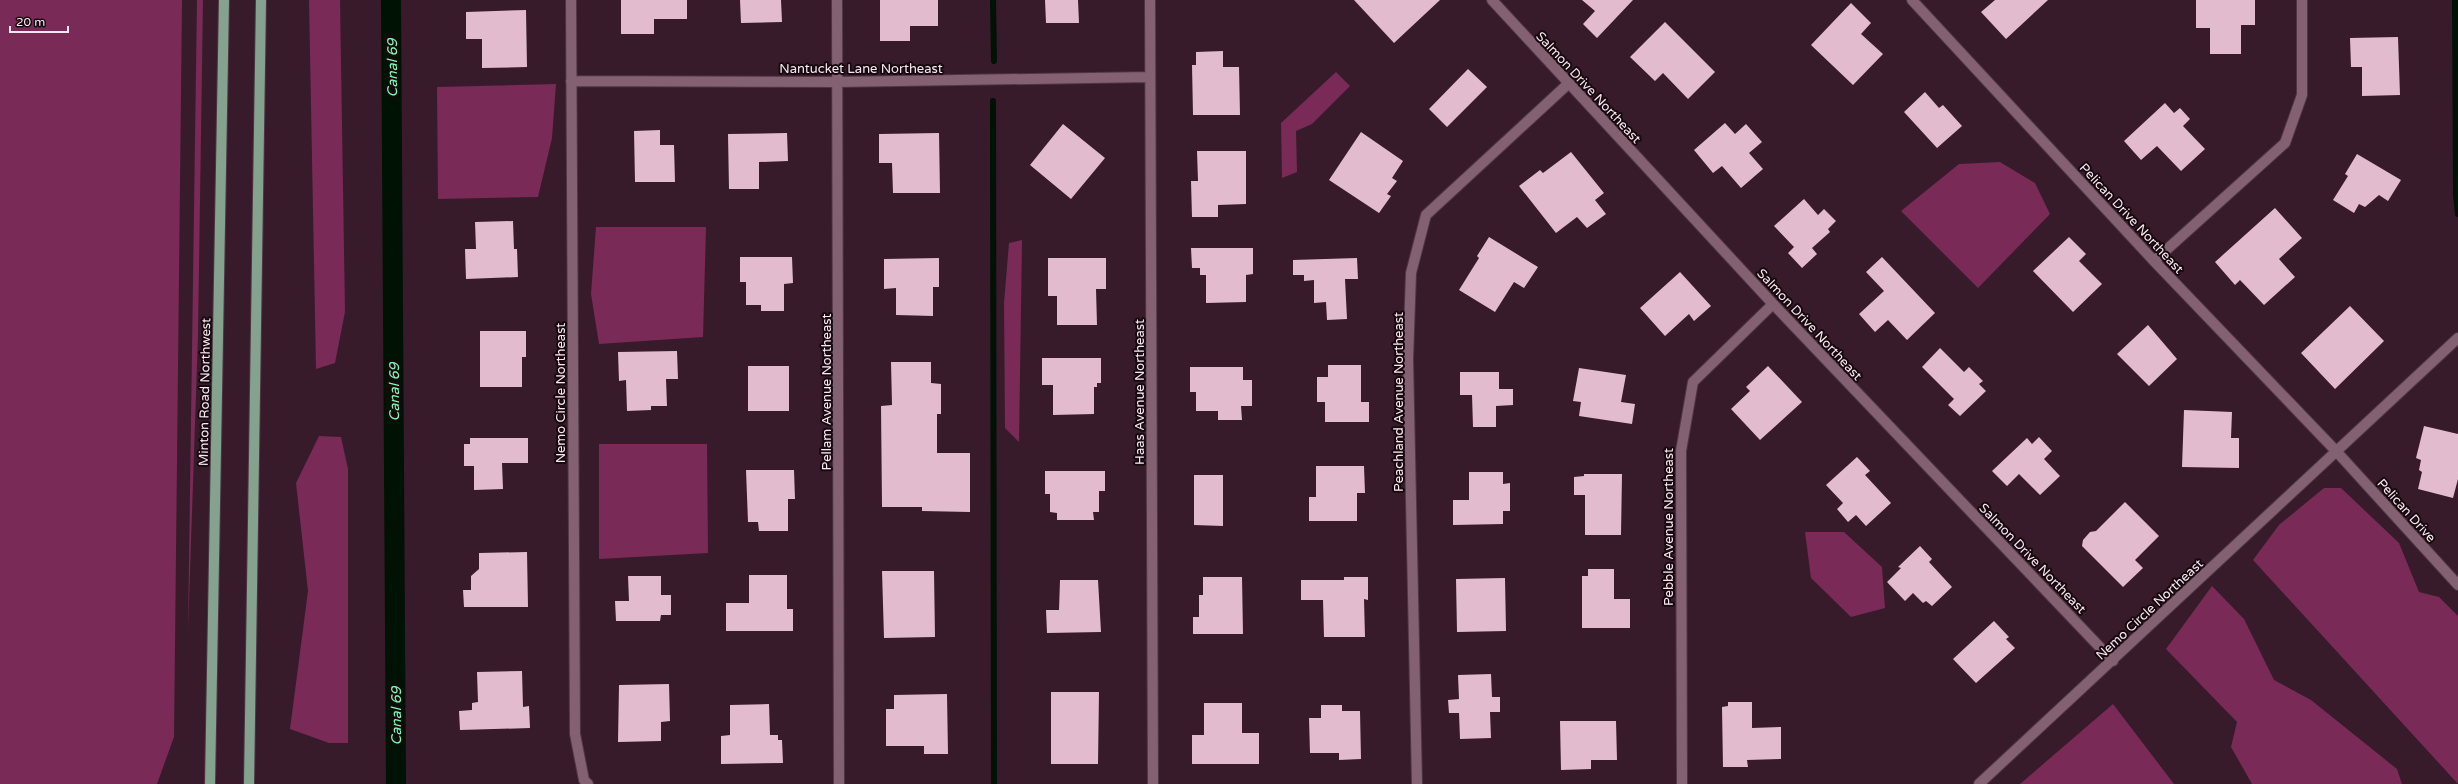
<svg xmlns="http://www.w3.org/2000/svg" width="2458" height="784" font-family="'Varela Round',sans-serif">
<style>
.forest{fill:#792a57}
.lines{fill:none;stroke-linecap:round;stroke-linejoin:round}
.stream{stroke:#001204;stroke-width:6}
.canal{stroke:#001204;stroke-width:20}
.building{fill:#e2bcce}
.minor-casing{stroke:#4e3743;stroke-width:12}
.major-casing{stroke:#4e3743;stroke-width:12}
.minor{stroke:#836172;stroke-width:10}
.major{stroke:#85a28e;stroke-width:10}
.labels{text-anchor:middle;stroke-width:4;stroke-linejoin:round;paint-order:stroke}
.street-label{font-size:13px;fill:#fbe7f0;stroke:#160a10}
.water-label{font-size:14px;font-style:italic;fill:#80fab1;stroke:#160a10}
</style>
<rect width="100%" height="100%" fill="#371b2a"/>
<path class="forest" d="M0,0H182L174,737L157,784H0Z
M197,0H203L198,335L188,631Z
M309,0H340L345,312L335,363L316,369Z
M1336,72L1350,86L1312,124L1296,131L1297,172L1282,178L1281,123Z
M556,84L552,138L538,197L438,199L437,87Z
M2000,162L2035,183L2050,214L1978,288L1901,211L1959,164Z
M596,227H706L703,337L599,344L591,294Z
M1022,240L1019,442L1005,428L1004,303L1009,243Z
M319,436L341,437L348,469V743H329L290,729L308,591L296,483Z
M599,444H707L708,553L599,559Z
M2324,488H2341L2399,543L2419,592L2439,597L2458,616V784L2253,560L2279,525Z
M1805,532H1844L1882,567L1885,608L1851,617L1811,578Z
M2212,586L2244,619L2274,680L2311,700L2397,769L2402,784H2252L2231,747L2237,722L2166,649Z
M2113,704L2174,784H2020Z"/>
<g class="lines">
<path class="stream" d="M993,0L994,61
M2455,0L2456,195L2458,214
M993,101L994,784"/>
<path class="canal" d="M391,0L396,784"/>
</g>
<path class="building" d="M621,0H687V19H654V34H621Z
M740,0H781L782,22L741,23Z
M880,0H938V26H910V41H880Z
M1045,0H1078L1079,23H1046Z
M1354,0H1440L1394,43Z
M1582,0H1633L1597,38L1583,24L1595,11Z
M1995,0H2048L2006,39L1981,12Z
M2196,0H2255V25H2241V54H2210V28H2196Z
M1851,3L1871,23L1861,34L1883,54L1853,85L1811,45Z
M526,10L527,67L482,68V39H466V12Z
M1665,22L1715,72L1688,99L1663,73L1655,81L1630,57Z
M2398,37L2400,95L2362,96V67H2351L2350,38Z
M1223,51V67H1239L1240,115H1193L1192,65H1196V52Z
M1468,69L1487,87L1447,127L1429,109Z
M1925,92L1939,108L1943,105L1962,126L1937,148L1904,112Z
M2165,103L2174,113L2180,108L2190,119L2183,126L2205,149L2181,171L2157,146L2141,160L2124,141Z
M1725,123L1735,134L1746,124L1762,142L1749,153L1763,169L1741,188L1722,166L1713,173L1694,150Z
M1063,124L1105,158L1071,199L1030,165Z
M660,130V145H674L675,182H635L634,131Z
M1361,132L1403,161L1392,178L1397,181L1387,194L1391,196L1379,213L1329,180Z
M787,133L788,161L759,162V189H729L728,134Z
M939,133L940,193H893L892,163H879V134Z
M1197,151H1246V204L1218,205V217H1192L1191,181H1198Z
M1571,152L1604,193L1595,200L1606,214L1587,228L1577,217L1556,233L1519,186L1540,170L1543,173Z
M2357,154L2401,180L2388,201L2379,195L2365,207L2359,204L2354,213L2333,200L2348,176L2345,174Z
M1804,199L1818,215L1824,209L1836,221L1828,229L1830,232L1812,248L1817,254L1802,268L1788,253L1794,247L1774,226Z
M2275,208L2302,238L2279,259L2295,277L2264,305L2240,280L2235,285L2215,262Z
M513,221L514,249H517L518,277L466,279L465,249H476L475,222Z
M1489,237L1538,267L1524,288L1514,282L1495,312L1459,290L1479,258L1477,256Z
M2069,237L2086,254L2079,261L2102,284L2073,312L2033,271Z
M1191,248H1253V274L1246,275V302L1206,303V275H1200V268H1192Z
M740,257H792L793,283L784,284V311H761V305H746V282H740Z
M1882,257L1935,313L1907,340L1888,320L1875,332L1859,314L1884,291L1866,272Z
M939,258V287H933V316L896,315V288L884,289V259Z
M1048,258H1106V289H1096L1097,325H1057V296H1048Z
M1357,258L1358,279H1345L1347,319L1327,320L1326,302L1314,303V280L1304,281V275H1293V260Z
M1680,272L1711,306L1694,321L1689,314L1665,336L1640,308Z
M2350,306L2384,341L2335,389L2301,353Z
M2148,325L2177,359L2149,386L2117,354Z
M480,331H526V357H522V387H480Z
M1940,348L1964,372L1969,367L1983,381L1979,384L1986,391L1960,416L1948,405L1954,399L1922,367Z
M677,351L678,379H666L667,406H651V410L627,411L626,380L619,381L618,352Z
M1042,358H1101V383H1097V387H1094V414L1053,415V385H1042Z
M891,362H931V383L941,384V414H937V453H970V512L922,511V507H882L881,406L892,405Z
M1328,365H1361V402H1369V422H1325V402H1317V377H1328Z
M748,366H789V411H748Z
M1768,366L1802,402L1760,440L1731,409L1750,391L1746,387Z
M1190,367H1243V380H1252V406H1241L1242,420H1218V411H1196V392H1190Z
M1579,368L1626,375L1621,402L1635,404L1632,424L1579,416L1581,402L1573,401Z
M1460,372H1499V389H1513V405L1496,406V427H1473L1472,395H1460Z
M2184,410L2232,412L2231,438H2239V468L2182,467Z
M2424,426L2458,434V479L2453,498L2418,489L2422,472L2419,470L2421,460L2416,458Z
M2039,437L2052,451L2044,459L2060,476L2040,495L2019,474L2007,486L1992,471L2027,438L2032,444Z
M470,438H528V463H502L503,489L474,490V466H464V444H470Z
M1857,457L1870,471L1865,475L1891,503L1866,526L1856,515L1848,522L1837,509L1843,503L1826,485Z
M1316,466H1364L1365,493H1357V521H1309V497H1316Z
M746,470H794L795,499H788V531H759L758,522H748Z
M1045,471H1105V491H1099V512H1093L1094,520H1057V513L1050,512V494H1045Z
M1469,472H1503V484L1510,483V511H1503V524L1453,525V500H1469Z
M1584,474H1622L1621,535H1585V495H1574V477L1584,476Z
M1194,475H1223V526L1194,525Z
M2125,502L2159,536L2135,560L2143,568L2123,587L2082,546L2083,540L2090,532L2096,531Z
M1920,546L1932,559L1929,562L1952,587L1932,606L1926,601L1923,603L1913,593L1905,601L1887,582L1901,568L1898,567Z
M527,552L528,607H464L463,590H471V576L479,569V553Z
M1588,569H1614V599H1630V628H1582V576H1588Z
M882,571H934L935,637L884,638Z
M749,575H787V609H793V631H726V603H749Z
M628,576H661V595H671V615H661L660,621H616L615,601H629Z
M1203,577H1242L1243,634H1193V617H1199V595H1203Z
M1344,577H1368V600L1364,599L1365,637H1324L1323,600H1301V580H1344Z
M1505,578L1506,631L1457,632L1456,579Z
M1060,580H1098L1101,632L1047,633L1046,610H1059Z
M1994,621L2009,637L2006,639L2015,648L1976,683L1953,659Z
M522,671L523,707L529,706L530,728L460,730L459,711L472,710V703L478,702L477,672Z
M1491,674L1492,697H1500V712H1490L1491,738L1460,739L1459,713H1449L1448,700L1459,699L1458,675Z
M669,684L670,721L661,722V741L618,742L619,685Z
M1051,692H1099L1098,764H1051Z
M947,694L948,754H924V746H886V709H894V695Z
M1728,702H1752V728L1781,727V759L1747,760L1748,767H1723L1722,707L1728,706Z
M1204,703H1242V733H1259V764H1192V735H1204Z
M769,704L770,735H778V740H782L783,763L721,764V736L730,735V705Z
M1321,705H1342V711H1360L1361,759L1339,760V753H1310L1309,718H1321Z
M1560,721H1616L1617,760H1591V769L1561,770Z"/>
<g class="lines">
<defs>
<path id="minor" d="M571,0L575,734L584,780L588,784
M837,0L839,784
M1150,0L1153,784
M1492,0L1773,304L2113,661
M1912,0L2154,261L2336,451L2458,585
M571,81L838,82L1150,77
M2154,261L2285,143L2302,95V0
M1417,784L1408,359L1411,273L1426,215L1568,84
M1682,784L1681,451L1693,382L1773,304
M1979,784L2458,338"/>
<path id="major" d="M210,784L224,0
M249,784L261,0"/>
</defs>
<use href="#minor" class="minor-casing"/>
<use href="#major" class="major-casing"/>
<use href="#minor" class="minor"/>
<use href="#major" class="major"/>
</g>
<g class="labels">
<g class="street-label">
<text x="861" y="73">Nantucket Lane Northeast</text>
<text transform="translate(1589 87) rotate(47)" y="5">Salmon Drive Northeast</text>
<text transform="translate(2132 218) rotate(47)" y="5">Pelican Drive Northeast</text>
<text transform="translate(1810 324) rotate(47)" y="5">Salmon Drive Northeast</text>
<text transform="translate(204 392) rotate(-89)" y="5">Minton Road Northwest</text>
<text transform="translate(826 392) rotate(-90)" y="5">Pellam Avenue Northeast</text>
<text transform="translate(1139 392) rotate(-90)" y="5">Haas Avenue Northeast</text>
<text transform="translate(560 393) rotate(-90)" y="5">Nemo Circle Northeast</text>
<text transform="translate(1398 402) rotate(-90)" y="5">Peachland Avenue Northeast</text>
<text transform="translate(2407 510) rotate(48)" y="5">Pelican Drive</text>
<text transform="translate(1668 527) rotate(-90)" y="5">Pebble Avenue Northeast</text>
<text transform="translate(2033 558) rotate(46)" y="5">Salmon Drive Northeast</text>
<text transform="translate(2149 609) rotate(-43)" y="5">Nemo Circle Northeast</text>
</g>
<g class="water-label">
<text transform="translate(392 68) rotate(-90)" y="5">Canal 69</text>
<text transform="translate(394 392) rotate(-90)" y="5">Canal 69</text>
<text transform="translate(396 716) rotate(-90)" y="5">Canal 69</text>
</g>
</g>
<path d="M10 26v6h58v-6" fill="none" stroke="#fbe7f0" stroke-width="2"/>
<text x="16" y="26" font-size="12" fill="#fbe7f0" stroke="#160a10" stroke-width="3" paint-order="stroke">20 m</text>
</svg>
